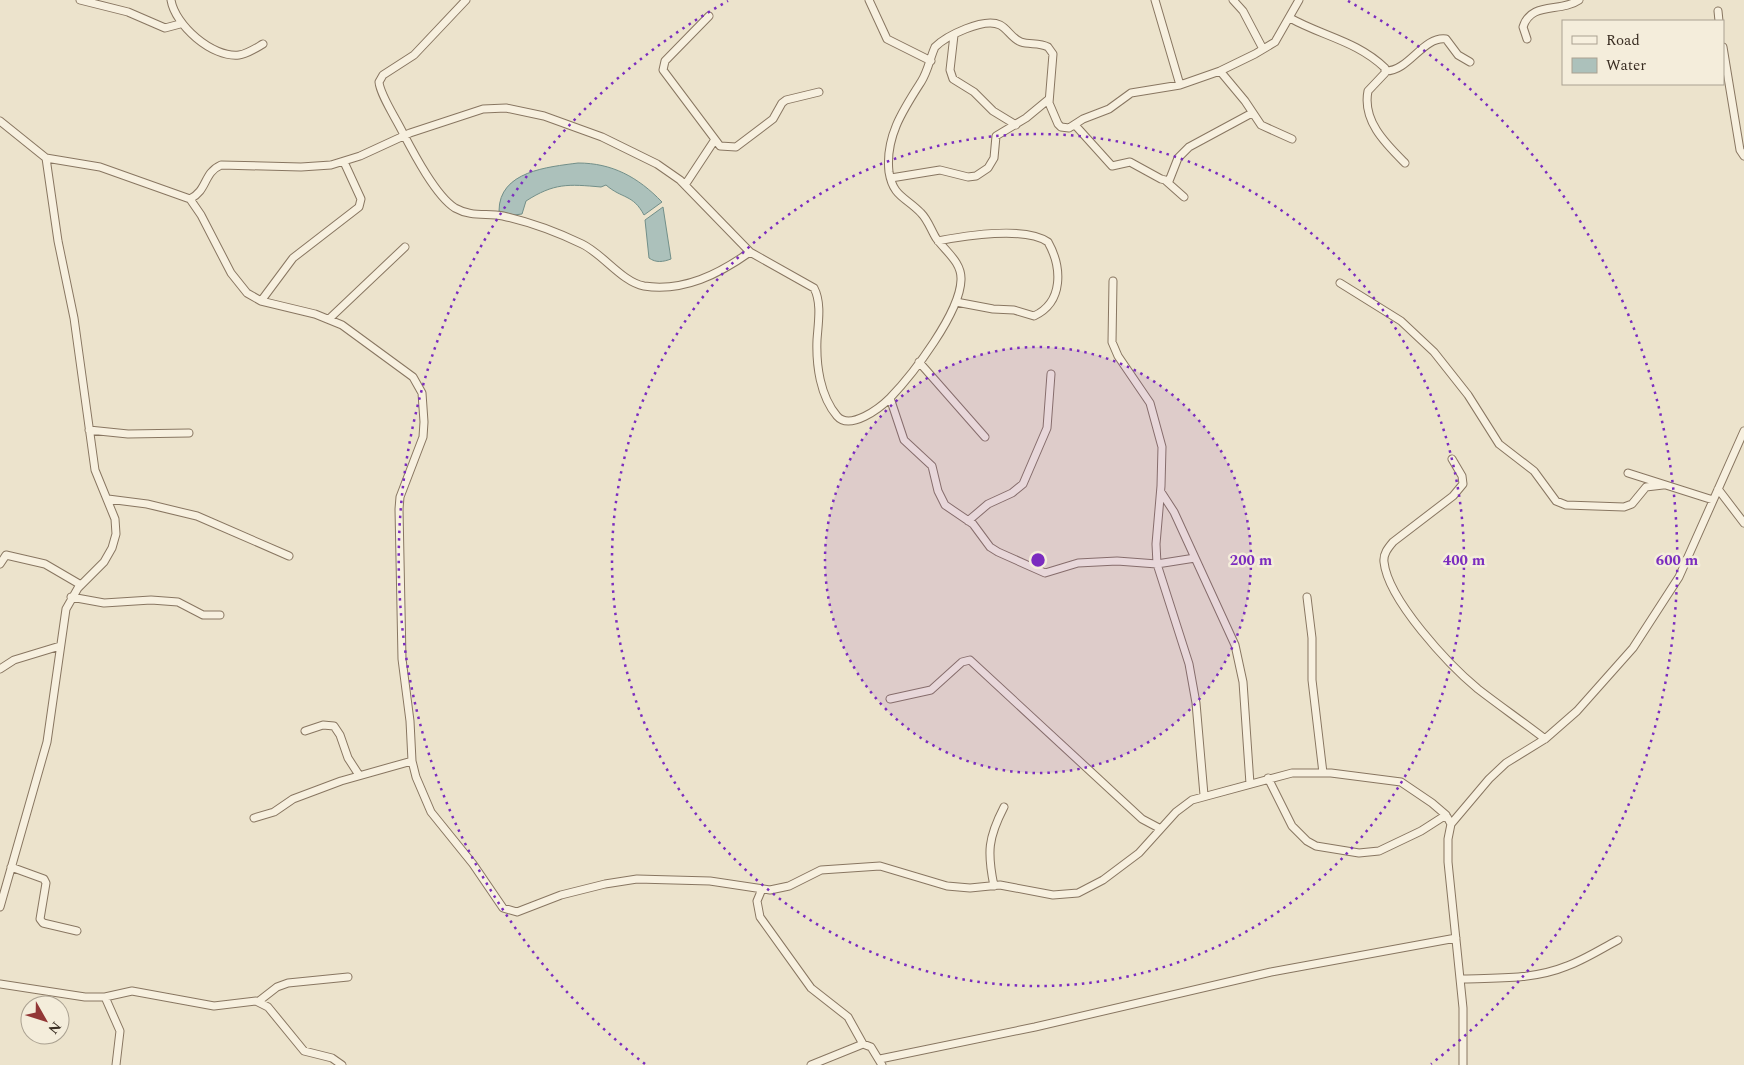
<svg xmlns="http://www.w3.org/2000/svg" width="1744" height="1065" font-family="Spectral,serif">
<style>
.water{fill:#acc1bb;stroke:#728f89}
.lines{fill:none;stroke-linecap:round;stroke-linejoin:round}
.minor-casing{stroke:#887661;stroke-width:9}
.minor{stroke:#f7f0df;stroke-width:7}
.ring{fill:none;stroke:#7b2cbf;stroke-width:2.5;stroke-dasharray:2.5 5}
.centre{fill:#7b2cbf;stroke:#f4eddb;stroke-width:2.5}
.ring-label{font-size:15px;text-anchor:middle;font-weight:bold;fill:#7b2cbf;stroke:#f4eddb;stroke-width:5;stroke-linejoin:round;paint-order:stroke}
</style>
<rect width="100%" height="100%" fill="#ece3cc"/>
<path class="water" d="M578,163C612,163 638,177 662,202L644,215C633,194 622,199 606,185L601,187C568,184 554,183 526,201L522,214L514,215L499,211C499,171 548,167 578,163Z
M663,207L671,259C663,262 656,263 649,258L645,220Z"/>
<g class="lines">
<defs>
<path id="minor" d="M80,0L128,12L165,28L180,24
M171,0C175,25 212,58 239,55C247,54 256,48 263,44
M466,0L414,55L383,75L379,82C380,95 397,120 403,133C414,154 436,196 455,208C471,217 486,213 503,216C530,222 557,232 582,244C603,254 622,282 644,286C684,292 719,274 750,252
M869,0L887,39L931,61
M1155,0L1180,85
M1233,0L1243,11L1263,49
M1718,11L1719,21
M709,16L665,61L663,70L720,146L736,147L773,119L782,103L786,100L819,92
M1290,18C1322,36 1357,41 1385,68V73L1368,91C1362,121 1386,144 1405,163
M954,35L950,70L953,79L974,92L993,111L1016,125
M1527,39L1523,27C1531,1 1560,13 1579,0
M1723,47L1740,150L1744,156
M1220,71L1245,101L1261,125L1292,139
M1386,71C1409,71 1423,36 1446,39L1458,55L1470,62
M0,121L46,158L58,241L74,318L95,470L115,519L116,534L112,548L104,562L78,588L66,609L47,742L0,907
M1075,125L1112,166L1130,162L1161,179L1169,181L1178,158L1189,147L1252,113
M46,158L100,167L190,199L201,215L231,273L247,293L261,301L315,314L342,325L413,377L422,393L424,422L423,437L400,497L399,509L402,659L410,721L412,761L416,777L431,812L473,864L503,908L517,912L561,895L605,884L637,879L710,881L770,890L789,886L821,870L880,866L947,886L970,888L1000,885L1053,895L1078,893L1103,880L1139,853L1176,812L1192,800L1292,773H1331L1401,782L1432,803L1446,815L1451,824
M891,178L940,170L968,177L976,176L988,168L994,158L996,136L1026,118L1049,99
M1166,181L1184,197
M685,185L714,141
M190,199C208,190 203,173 221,165L301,167L331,165L360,156L410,133L483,109L506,108L544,116L602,137L657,164L680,180L750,252L814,288C822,303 818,324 817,340C816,365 820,396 837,416C850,431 880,408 890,398C913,374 960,313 961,280C962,262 945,251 936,238C931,230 928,220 921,213C906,197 893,197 889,172C885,137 903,110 921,82C928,71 930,58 935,47C946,36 984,17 1000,25C1008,29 1012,39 1021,42C1030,45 1039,42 1048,47L1053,54L1049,103L1058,124L1061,127L1069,128L1083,119L1109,109L1131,93L1180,85L1220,71L1255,54L1275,42L1299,0
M938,241C964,236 1025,226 1048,242C1062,267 1064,302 1034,316L1014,310L993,309L956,302
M1113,281L1112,342L1118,356L1150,403L1162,447L1161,486L1156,544L1157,564L1189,664L1196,703L1204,795
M1340,283L1401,321L1434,352L1468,395L1499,444L1534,471L1556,501L1566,505L1624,507L1632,504L1646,487L1663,485
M261,301L293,258L359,207L361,199L344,162
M329,319L405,247
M919,362L985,437
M890,398L904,440L932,466L938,491L945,505L973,524L990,547L998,552L1045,573L1078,563L1117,561L1157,564L1195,558
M89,430L128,434L189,433
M1452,459L1462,476L1463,484L1453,496L1393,542C1388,548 1383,554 1384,562C1388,600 1449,665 1478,689C1500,706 1523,722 1545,739
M1628,473L1713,500
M1718,489L1744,523
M1161,492L1174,512L1235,645L1243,682L1250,784
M108,499L147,504L197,516L289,556
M968,521L988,504L1012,493L1023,484L1047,428L1051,374
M0,564L6,555L45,564L81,585
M71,597L104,603L151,600L178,602L203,615H220
M1307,597L1312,638V680L1323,773
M0,669L14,660L60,646
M890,699L931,690L962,662L970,660L1142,819L1159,828
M305,731L323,725L334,726L340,735L348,758L359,775
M1268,778L1292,826L1307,841L1316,846L1359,853L1379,851L1421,831L1446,815
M254,818L274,812L293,799L341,781L412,761
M11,867L44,879L46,883L40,919L43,923L77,931
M994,886C987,852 988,838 1004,807
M762,889L757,901L760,917L811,988L848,1017L863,1044
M1460,979C1495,978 1533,980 1567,966C1584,960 1601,949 1618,940
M0,984L85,997H105L132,991L214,1006L256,1001L268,1007L304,1051L332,1058L342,1065
M105,997L120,1031L116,1065
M259,1001L277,987L288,983L348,977
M880,1059L1035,1027L1271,972L1456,938
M811,1065L863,1044L871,1047L882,1065
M1463,1065V1008L1448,862V839L1451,824L1489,779L1506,763L1545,739L1577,711L1633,648L1679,577L1744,431"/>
</defs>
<use href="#minor" class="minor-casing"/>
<use href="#minor" class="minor"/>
</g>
<circle cx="1038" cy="560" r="213" fill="#7b2cbf" fill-opacity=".12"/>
<g class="ring">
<circle cx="1038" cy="560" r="213"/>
<circle cx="1038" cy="560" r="426"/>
<path d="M645 1064A639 639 0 0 1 728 1M1348 1A639 639 0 0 1 1431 1064"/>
</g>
<circle cx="1038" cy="560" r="8" class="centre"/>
<g class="ring-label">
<text x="1251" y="565">200 m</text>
<text x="1464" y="565">400 m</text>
<text x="1677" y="565">600 m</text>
</g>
<rect x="1562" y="20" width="162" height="65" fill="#f4eddb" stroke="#aaa191"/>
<rect x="1572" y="36" width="25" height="8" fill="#f7f0df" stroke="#aaa191"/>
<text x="1606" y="45" font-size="15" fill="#3a2e23">Road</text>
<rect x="1572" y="58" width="25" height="15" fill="#acc1bb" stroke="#aaa191"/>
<text x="1606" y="70" font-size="15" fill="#3a2e23">Water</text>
<g transform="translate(45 1020) rotate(129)"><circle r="24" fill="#f4eddb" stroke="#aaa191"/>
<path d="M0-4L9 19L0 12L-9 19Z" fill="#923736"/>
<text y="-8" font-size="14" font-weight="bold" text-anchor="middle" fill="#3a2e23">N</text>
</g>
</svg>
